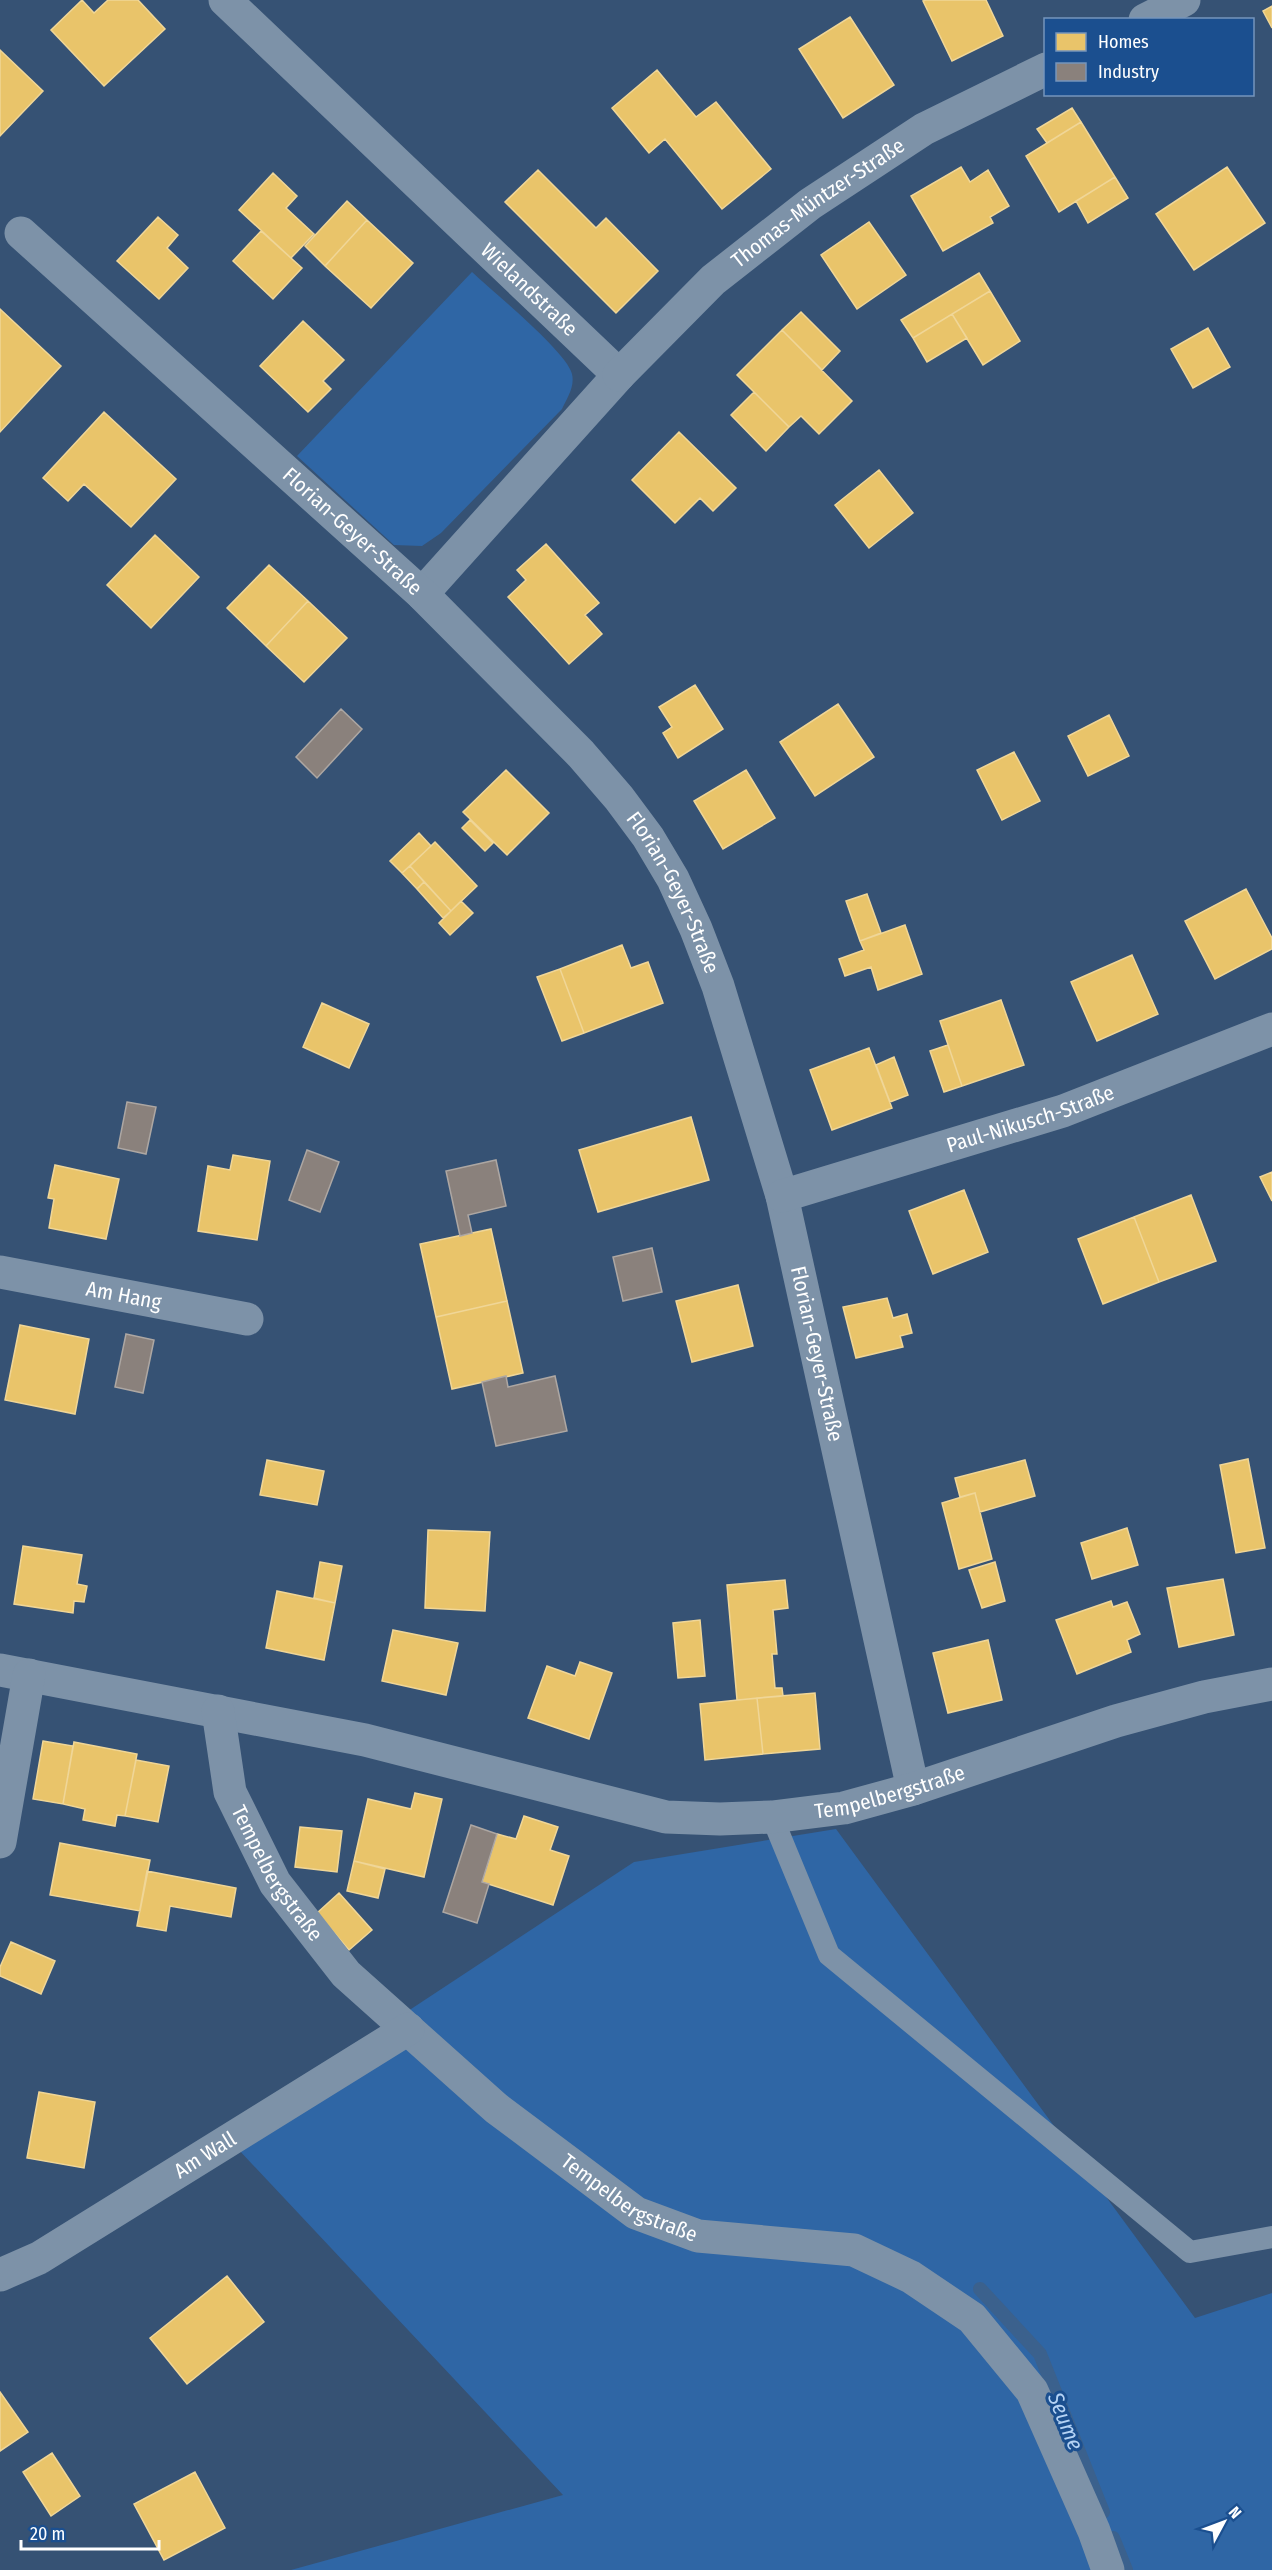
<svg xmlns="http://www.w3.org/2000/svg" width="1272" height="2570" font-family="'Fira Sans Condensed',sans-serif">
<style>
.green{fill:#2f66a5}
.homes{fill:#e9c46a;stroke:#f0d697;stroke-width:1.5}
.industry{fill:#8a817c;stroke:#ada7a3;stroke-width:1.5}
.lines{fill:none;stroke-linecap:round;stroke-linejoin:round}
.stream{stroke:#3b618d;stroke-width:14}
.lane{stroke:#7d92a8;stroke-width:22}
.street{stroke:#7d92a8;stroke-width:33}
.labels{text-anchor:middle;stroke-width:6;stroke-linejoin:round;paint-order:stroke}
.street-label{font-size:21px;fill:#fff;stroke:#1b4f8f}
.water-label{font-size:22px;font-style:italic;fill:#b5d3f5;stroke:#1b4f8f}
</style>
<rect width="100%" height="100%" fill="#365274"/>
<path class="green" d="M472,272C492,291 567,352 572,374C575,387 567,398 562,409L441,533L422,546L394,545L297,456Z
M836,1829L1195,2318L1272,2293V2570H291L563,2495L223,2133L634,1862Z"/>
<path class="homes" d="M82,0L94,13L108,0H138L165,29L104,86L51,30Z
M926,0H986L1003,36L952,61L923,1Z
M1272,6V28L1263,11Z
M850,17L894,85L843,118L799,49Z
M0,50L43,91L0,136Z
M657,70L696,117L716,102L771,169L722,209L665,139L649,153L612,108Z
M1072,108L1081,122L1047,143L1037,129Z
M1081,122L1115,177L1059,212L1026,156Z
M961,167L970,182L988,170L1009,206L990,217L993,223L943,251L911,196Z
M1227,167L1265,223L1194,270L1156,214Z
M538,170L596,228L606,218L658,271L616,313L505,202Z
M273,173L297,196L286,208L314,234L291,258L239,210Z
M1115,177L1128,198L1088,223L1076,201Z
M347,201L367,220L325,266L305,246Z
M158,217L178,235L167,248L188,268L159,299L117,261Z
M367,220L413,263L371,308L325,266Z
M869,222L906,275L857,309L821,255Z
M261,231L302,268L273,299L233,261Z
M979,273L990,291L913,338L901,320Z
M990,291L1020,341L983,365L952,314Z
M0,309L61,366L0,432Z
M801,312L840,351L822,370L782,330Z
M952,314L967,338L927,362L913,338Z
M303,321L344,360L323,381L331,389L308,412L260,366Z
M1208,328L1230,367L1193,388L1171,349Z
M782,330L852,401L819,434L801,416L789,427L737,375Z
M754,392L789,427L766,451L731,415Z
M104,412L176,479L131,527L84,484L68,501L43,478Z
M679,432L736,488L713,511L700,498L675,523L632,480Z
M879,470L913,513L869,548L835,505Z
M155,535L199,577L151,628L107,585Z
M546,544L599,603L585,615L602,634L569,664L508,597L526,580L517,570Z
M269,565L308,601L266,646L227,608Z
M308,601L347,638L304,682L266,646Z
M695,685L723,729L678,758L663,733L672,727L659,707Z
M838,704L874,757L815,796L780,742Z
M1109,715L1129,756L1088,776L1068,736Z
M1014,752L1040,801L1002,820L977,770Z
M506,770L549,813L507,855L463,812Z
M746,770L775,818L723,849L694,801Z
M470,820L493,843L485,851L462,828Z
M419,833L431,846L402,873L390,861Z
M435,842L477,886L451,911L410,866Z
M410,866L424,882L417,889L402,873Z
M424,882L451,911L443,918L417,889Z
M1246,889L1272,938V949L1215,979L1185,921Z
M867,894L881,933L860,941L846,901Z
M461,901L473,913L450,935L439,923Z
M905,925L922,974L878,990L871,967L845,976L839,959L864,950L860,941Z
M622,945L631,968L648,962L663,1003L584,1033L560,969Z
M1132,955L1158,1014L1097,1041L1071,982Z
M560,969L584,1033L562,1041L537,977Z
M1001,1000L1024,1065L962,1086L940,1021Z
M322,1003L369,1024L349,1068L303,1047Z
M948,1045L962,1086L944,1092L930,1051Z
M869,1048L892,1108L832,1130L810,1070Z
M894,1057L908,1095L890,1102L876,1065Z
M691,1117L709,1180L598,1212L579,1150Z
M233,1155L270,1161L257,1240L198,1231L208,1166L230,1170Z
M55,1165L119,1179L106,1239L49,1228L54,1199L48,1198Z
M1272,1172V1201L1260,1177Z
M964,1190L988,1252L933,1274L909,1211Z
M1191,1195L1216,1261L1159,1282L1134,1217Z
M1134,1217L1159,1282L1103,1304L1078,1239Z
M491,1229L507,1301L436,1317L420,1244Z
M738,1285L753,1346L692,1362L676,1301Z
M887,1298L893,1318L907,1314L912,1333L900,1336L903,1347L856,1358L843,1307Z
M507,1301L523,1373L452,1389L436,1317Z
M20,1325L89,1339L75,1414L5,1400Z
M1248,1459L1265,1548L1236,1553L1220,1465Z
M267,1460L324,1471L317,1505L260,1495Z
M1025,1460L1035,1496L980,1512L975,1493L960,1497L955,1478Z
M975,1493L992,1559L959,1569L942,1503Z
M1127,1528L1138,1565L1092,1579L1081,1543Z
M428,1530L490,1532L485,1611L425,1608Z
M23,1546L82,1555L77,1584L87,1586L84,1602L74,1601L73,1613L14,1604Z
M320,1562L342,1566L335,1603L314,1598Z
M995,1562L1005,1601L982,1608L969,1570Z
M1223,1579L1234,1635L1179,1647L1167,1588Z
M785,1580L788,1608L773,1610L777,1654H772L775,1688H782L783,1696L737,1700L727,1585Z
M277,1591L335,1603L324,1660L266,1648Z
M1111,1601L1113,1607L1127,1602L1140,1634L1127,1640L1131,1652L1077,1674L1056,1620Z
M700,1620L705,1676L678,1678L673,1623Z
M393,1630L458,1643L446,1695L382,1681Z
M988,1640L1002,1700L948,1713L933,1653Z
M580,1662L612,1673L589,1739L528,1718L547,1666L575,1676Z
M815,1693L820,1749L763,1754L757,1698Z
M757,1698L763,1754L705,1760L700,1704Z
M43,1741L73,1746L63,1804L33,1799Z
M74,1742L137,1754L125,1816L117,1815L115,1826L83,1820L85,1809L63,1804Z
M136,1760L169,1766L158,1822L125,1816Z
M415,1793L442,1799L424,1877L354,1861L368,1799L411,1809Z
M524,1816L558,1827L550,1850L569,1856L553,1905L482,1882L497,1834L516,1839Z
M300,1827L342,1831L337,1872L295,1867Z
M60,1843L150,1860L140,1911L50,1895Z
M354,1861L385,1869L378,1898L347,1891Z
M147,1871L236,1888L231,1917L170,1906L166,1931L137,1926Z
M339,1893L372,1930L349,1950L317,1913Z
M11,1942L55,1961L41,1994L0,1976V1967Z
M39,2092L95,2102L84,2168L27,2158Z
M227,2276L264,2322L187,2384L150,2338Z
M0,2392L28,2432L0,2451Z
M52,2453L80,2496L51,2516L23,2472Z
M195,2472L225,2528L164,2560L134,2504Z"/>
<path class="industry" d="M341,709L362,729L317,778L296,757Z
M127,1102L156,1107L146,1154L118,1148Z
M307,1150L339,1162L320,1212L289,1200Z
M496,1160L506,1206L468,1215L472,1233L460,1236L446,1171Z
M652,1248L662,1292L623,1301L613,1257Z
M126,1334L154,1340L143,1393L115,1387Z
M506,1376L508,1387L555,1376L567,1431L496,1446L482,1382Z
M471,1825L497,1834L482,1882L489,1884L477,1923L443,1912Z"/>
<g class="lines">
<path class="stream" d="M980,2289L1040,2354L1103,2512
M1113,2538L1126,2570"/>
<path class="lane" d="M772,1817L829,1955L1190,2252L1272,2237"/>
<g class="street">
<path id="s1" d="M225,0L619,375L422,594"/>
<path d="M1145,20L1184,0"/>
<path id="s2" d="M21,233L422,594L581,754L619,798L648,837L673,879L696,929L718,986L782,1196L913,1789"/>
<path id="s3" d="M619,375L713,280L810,204L924,129L1046,69"/>
<path id="s4" d="M782,1196L1063,1111L1272,1029"/>
<path id="s5" d="M0,1272L247,1319"/>
<path id="s6" d="M0,1670L365,1740L666,1817L720,1819L772,1817L844,1808L913,1789L1116,1721L1204,1697L1272,1684"/>
<path id="s7" d="M218,1711L230,1792L275,1883L346,1974L496,2108L636,2213L698,2236L854,2250L911,2277L972,2318L1032,2391L1094,2531L1108,2570"/>
<path d="M0,1842L29,1675"/>
<path id="s8" d="M0,2275L39,2258L408,2029"/>
</g>
</g>
<g class="labels">
<g class="street-label">
<text dy="7" stroke="none"><textPath href="#s3" startOffset="264">Thomas-Müntzer-Straße</textPath></text>
<text dy="7" stroke="none"><textPath href="#s1" startOffset="420">Wielandstraße</textPath></text>
<text dy="7" stroke="none"><textPath href="#s2" startOffset="446">Florian-Geyer-Straße</textPath></text>
<text dy="7" stroke="none"><textPath href="#s2" startOffset="933">Florian-Geyer-Straße</textPath></text>
<text dy="7" stroke="none"><textPath href="#s4" startOffset="260">Paul-Nikusch-Straße</textPath></text>
<text dy="7" stroke="none"><textPath href="#s5" startOffset="126">Am Hang</textPath></text>
<text dy="7" stroke="none"><textPath href="#s2" startOffset="1418">Florian-Geyer-Straße</textPath></text>
<text dy="7" stroke="none"><textPath href="#s6" startOffset="909">Tempelbergstraße</textPath></text>
<text dy="7" stroke="none"><textPath href="#s7" startOffset="176">Tempelbergstraße</textPath></text>
<text dy="7" stroke="none"><textPath href="#s8" startOffset="238">Am Wall</textPath></text>
<text dy="7" stroke="none"><textPath href="#s7" startOffset="662">Tempelbergstraße</textPath></text>
</g>
<g class="water-label">
<text transform="translate(1066 2421) rotate(68)" y="8">Seume</text>
</g>
</g>
<rect x="1044" y="18" width="210" height="78" fill="#1b4f8f" stroke="#7695bc" stroke-width="1.5"/>
<rect x="1056" y="33" width="30" height="18" fill="#e9c46a" stroke="#7695bc" stroke-width="1.5"/>
<text x="1098" y="48" font-size="18" fill="#ffffff">Homes</text>
<rect x="1056" y="63" width="30" height="18" fill="#8a817c" stroke="#7695bc" stroke-width="1.5"/>
<text x="1098" y="78" font-size="18" fill="#ffffff">Industry</text>
<g transform="translate(1224 2522) rotate(49)" stroke="#1b4f8f" stroke-width="4.5" paint-order="stroke">
<path d="M0-4.5L10 22L0 15L-10 22Z" fill="#ffffff"/>
<text y="-9" font-size="16" font-weight="bold" text-anchor="middle" fill="#ffffff">N</text>
</g>
<path d="M21 2540v9h138v-9" fill="none" stroke="#ffffff" stroke-width="3"/>
<text x="30" y="2540" font-size="18" fill="#ffffff" stroke="#1b4f8f" stroke-width="4.5" paint-order="stroke">20 m</text>
</svg>
